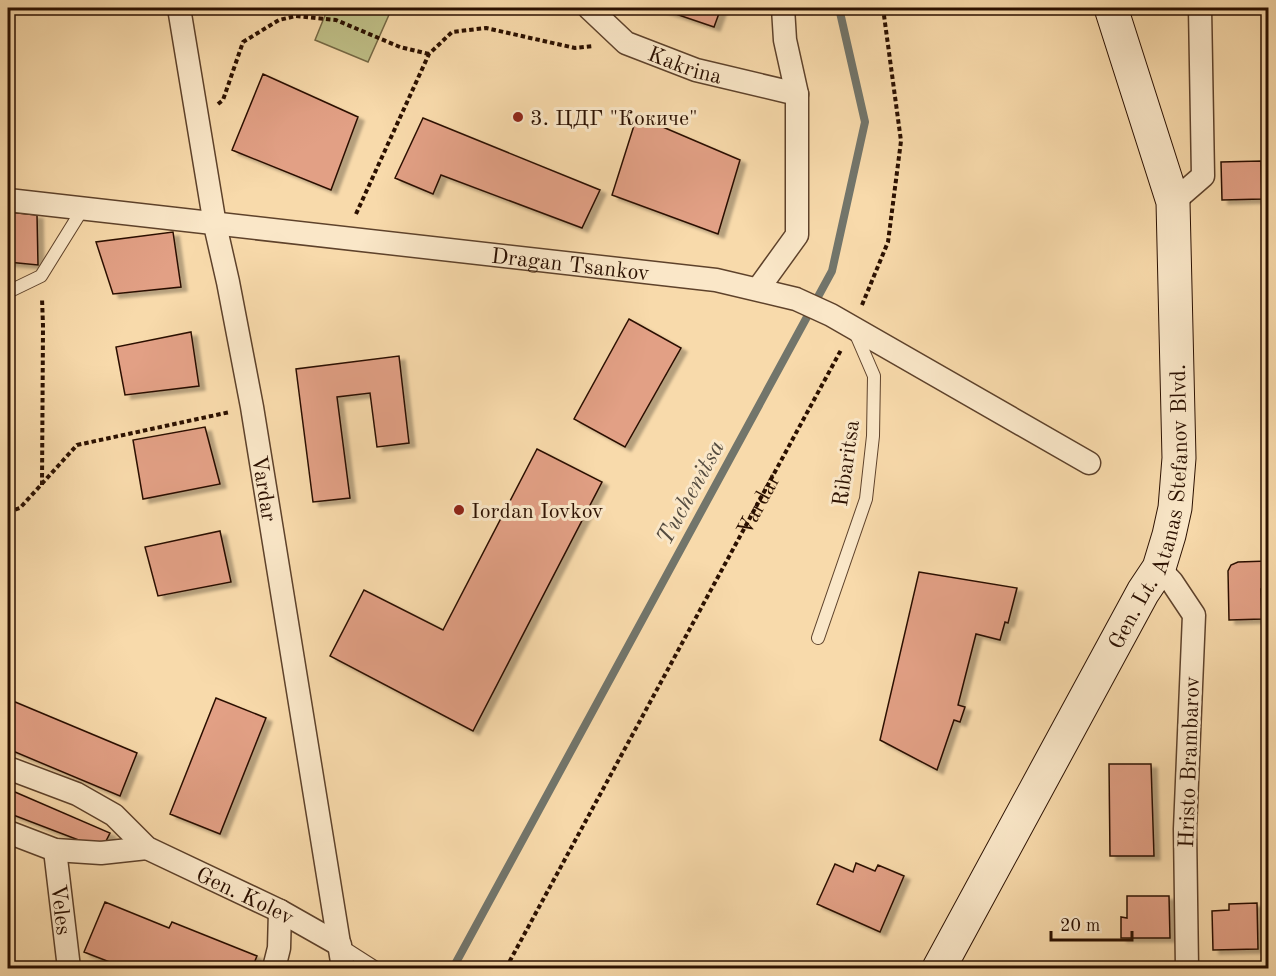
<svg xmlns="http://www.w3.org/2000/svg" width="1276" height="976" font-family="'Old Standard TT',serif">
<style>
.green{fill:#bfbf87;stroke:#756844;stroke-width:1.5}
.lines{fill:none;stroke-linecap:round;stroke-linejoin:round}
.stream{stroke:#72756b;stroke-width:8}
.building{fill:#e2a085;stroke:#2b1000;stroke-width:1.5;filter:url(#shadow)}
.service-casing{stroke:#5e422b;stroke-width:14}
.minor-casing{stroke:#5e422b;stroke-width:25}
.secondary-casing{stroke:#2b1000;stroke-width:35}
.path{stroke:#2b1000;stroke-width:4;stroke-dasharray:4.5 3;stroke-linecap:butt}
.service{stroke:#fae7c8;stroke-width:12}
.minor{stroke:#fae7c8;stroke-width:22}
.secondary{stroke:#fae7c8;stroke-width:33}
.poi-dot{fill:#8f2418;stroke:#fae7c8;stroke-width:2}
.labels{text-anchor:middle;stroke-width:6;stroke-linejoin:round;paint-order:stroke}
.street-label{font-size:22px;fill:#2b1000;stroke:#fae7c8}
.poi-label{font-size:22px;fill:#2b1000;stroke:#fae7c8;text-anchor:start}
.water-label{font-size:24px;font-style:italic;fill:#544b3f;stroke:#fae7c8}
</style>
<defs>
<filter id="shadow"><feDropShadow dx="6" dy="4" stdDeviation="1.5" flood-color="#0004"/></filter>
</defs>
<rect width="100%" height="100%" fill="#f8daab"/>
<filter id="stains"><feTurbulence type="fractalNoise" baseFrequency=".00333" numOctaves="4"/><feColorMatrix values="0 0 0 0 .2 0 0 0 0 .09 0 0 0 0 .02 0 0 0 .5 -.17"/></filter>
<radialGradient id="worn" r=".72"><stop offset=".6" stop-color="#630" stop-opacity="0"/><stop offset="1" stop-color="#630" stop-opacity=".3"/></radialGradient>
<path class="green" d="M328,8H392L368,62L315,40Z"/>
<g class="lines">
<path class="stream" d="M453,968L832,271L865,122L839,8"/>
</g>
<path class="building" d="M658,8H721L714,27Z
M263,74L358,117L331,190L232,150Z
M637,116L740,160L718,234L612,195Z
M423,118L600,190L582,228L441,175L433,194L395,178Z
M1261,161L1262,199L1222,200L1221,162Z
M8,212L37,215L38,265L8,262Z
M173,232L181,287L113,294L96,242Z
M629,319L681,348L625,447L574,419Z
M191,332L199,386L125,395L116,347Z
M399,356L409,443L377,447L370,393L337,397L350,498L313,502L296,369Z
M205,427L220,484L143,499L133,440Z
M537,449L602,482L473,731L330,656L364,590L443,630Z
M220,531L231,582L158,596L145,547Z
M1268,561V589H1261L1262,619L1229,620L1228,571L1231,565L1238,562Z
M919,572L1017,588L1008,623L1005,622L1000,640L976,634L958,705L965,707L960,722L954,720L937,770L880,740Z
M216,698L266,718L220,834L170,814Z
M8,699L137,753L120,796L8,749Z
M1109,764H1151L1154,856H1110Z
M8,789L110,833L102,849L8,813Z
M856,863L875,871L878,865L904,876L880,932L817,904L835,864L853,872Z
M1127,896H1169L1170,938H1121V917L1127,918Z
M105,902L169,928L172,922L257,956L252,968H125L84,952Z
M1257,903L1258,949L1213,950L1212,911L1229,910V904Z"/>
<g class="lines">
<defs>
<path id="service" d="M8,292L41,276L82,210
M818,638L866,499L873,436L874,376L855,332
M340,945L376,968"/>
<g id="minor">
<path id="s2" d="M179,8L215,225L228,282L252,407L343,968"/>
<path id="s3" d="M589,8L626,43L696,70L797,94"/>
<path id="s4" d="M8,200L716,280L796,299L831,315L1089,463"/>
<path d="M1173,202L1203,176L1200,8"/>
<path d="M758,289L797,235V94L785,40L783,8"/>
<path d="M1159,568L1172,582L1194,615L1185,829L1187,968"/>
<path id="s5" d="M8,768L77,794L114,815L147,848L280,911L340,945"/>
<path d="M8,832L55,850L101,853L147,848"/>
<path id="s6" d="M55,850L69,968"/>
<path d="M274,968L279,948L280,911"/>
</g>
<g id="secondary">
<path id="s7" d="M939,968L1143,592L1159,568L1169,535L1175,508L1179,458L1173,202L1111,8"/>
</g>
</defs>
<use href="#service" class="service-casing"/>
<use href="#minor" class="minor-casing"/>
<use href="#secondary" class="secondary-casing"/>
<g class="path">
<path d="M218,104L223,100L243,42L279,20L296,16L336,20L400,47L429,54"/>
<path d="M356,214L429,54L452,32L486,28L575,48L594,46"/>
<path d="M862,305L888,242L901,141L883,8"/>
<path d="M42,485L43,326L42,298"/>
<path d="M8,512L20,508L77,445L230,412"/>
<path id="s1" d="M506,968L841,350"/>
</g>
<use href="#service" class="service"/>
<use href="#minor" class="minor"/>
<use href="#secondary" class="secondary"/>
</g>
<g class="poi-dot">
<circle cx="518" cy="117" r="6"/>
<circle cx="459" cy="510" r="6"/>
</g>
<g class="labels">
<g class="street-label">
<text dy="8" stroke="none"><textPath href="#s3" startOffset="114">Kakrina</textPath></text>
<text dy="8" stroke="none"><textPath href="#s4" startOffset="566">Dragan Tsankov</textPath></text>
<text transform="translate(845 463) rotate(-82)" y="8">Ribaritsa</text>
<text dy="8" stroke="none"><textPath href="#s2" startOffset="488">Vardar</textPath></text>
<text dy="8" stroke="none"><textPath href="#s1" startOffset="528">Vardar</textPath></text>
<text dy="8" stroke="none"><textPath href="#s7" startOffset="514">Gen. Lt. Atanas Stefanov Blvd.</textPath></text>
<text transform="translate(1188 762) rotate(-88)" y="8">Hristo Brambarov</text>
<text dy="8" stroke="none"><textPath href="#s5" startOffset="272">Gen. Kolev</textPath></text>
<text dy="8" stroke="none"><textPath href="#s6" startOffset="60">Veles</textPath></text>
</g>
<g class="poi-label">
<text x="530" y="125">3. ЦДГ "Кокиче"</text>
<text x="471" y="518">Iordan Iovkov</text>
</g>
<g class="water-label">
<text transform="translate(690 492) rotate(-61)" y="8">Tuchenitsa</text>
</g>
</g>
<rect width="1276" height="976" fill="none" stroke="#f8daab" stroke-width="30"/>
<rect x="9" y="9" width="1258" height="958" fill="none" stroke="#2b1000" stroke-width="3"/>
<rect x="15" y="15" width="1246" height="946" fill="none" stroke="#2b1000" stroke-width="1.5"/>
<path d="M1051 931v9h81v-9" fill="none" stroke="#2b1000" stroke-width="3"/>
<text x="1060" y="931" font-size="18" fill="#2b1000" stroke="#fae7c8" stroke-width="4.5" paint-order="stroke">20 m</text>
<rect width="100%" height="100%" filter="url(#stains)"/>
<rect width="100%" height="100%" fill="url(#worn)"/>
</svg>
